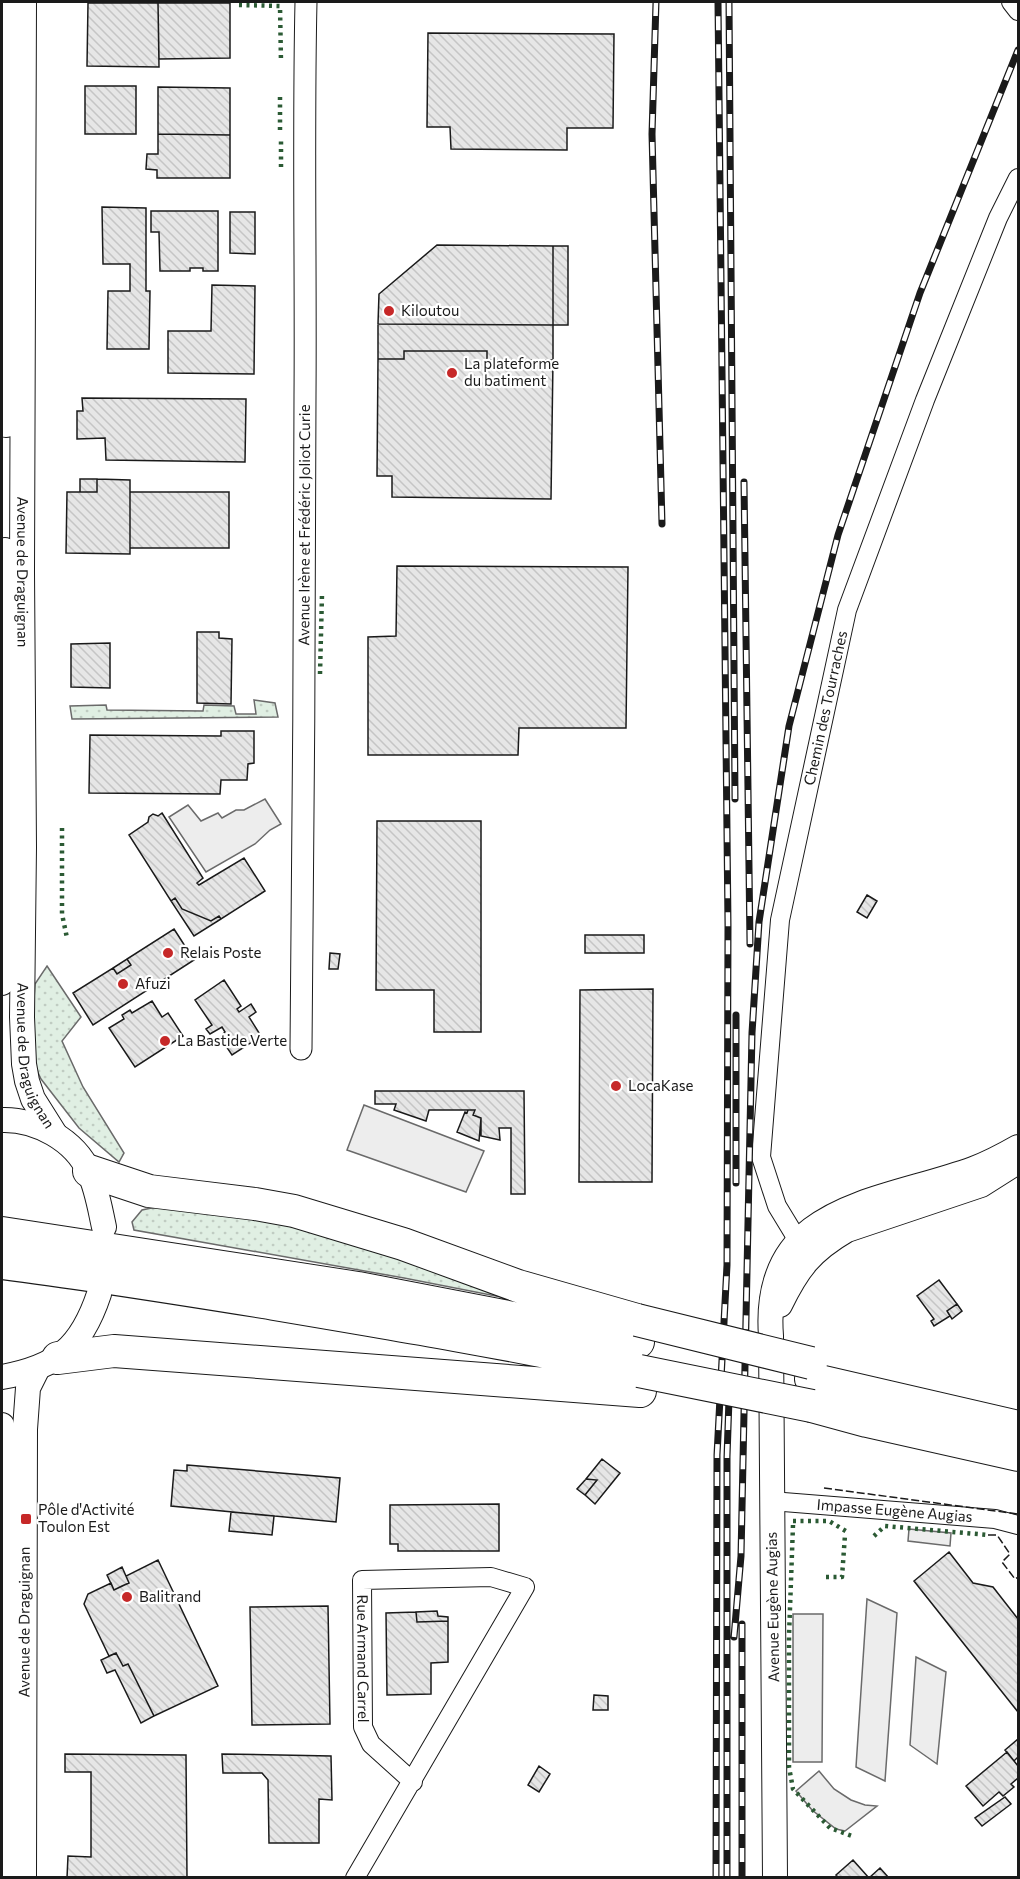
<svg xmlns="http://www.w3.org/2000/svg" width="1020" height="1879" font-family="Commissioner,sans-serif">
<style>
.grass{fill:url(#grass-dots);stroke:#6a6a6a;stroke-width:1.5}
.parking{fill:#ededed;stroke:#6a6a6a;stroke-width:1.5}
.building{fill:url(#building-back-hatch);stroke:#1a1a1a;stroke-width:1.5}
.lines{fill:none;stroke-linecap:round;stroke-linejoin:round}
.minor-casing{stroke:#1a1a1a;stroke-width:20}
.tertiary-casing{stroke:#1a1a1a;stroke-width:23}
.secondary-casing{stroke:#1a1a1a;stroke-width:26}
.motorway-casing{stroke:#1a1a1a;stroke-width:34}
.minor{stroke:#fff;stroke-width:18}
.tertiary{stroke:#fff;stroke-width:21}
.secondary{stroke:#fff;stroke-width:24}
.motorway{stroke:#fff;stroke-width:32}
.rail-casing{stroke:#1a1a1a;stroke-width:7}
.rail{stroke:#fff;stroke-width:4.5;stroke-dasharray:14;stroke-linecap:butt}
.motorway-bridge-casing{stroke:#1a1a1a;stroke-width:34;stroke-linecap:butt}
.motorway-bridge{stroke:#fff;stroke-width:32}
.hedge{stroke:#2b5a34;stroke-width:4.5;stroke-dasharray:3 4.5;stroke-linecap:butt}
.fence{stroke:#1a1a1a;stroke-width:1.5;stroke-dasharray:8 3;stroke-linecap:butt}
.poi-dot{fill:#c62828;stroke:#fff;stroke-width:2}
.labels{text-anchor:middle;stroke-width:4.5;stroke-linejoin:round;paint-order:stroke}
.poi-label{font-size:15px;fill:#1a1a1a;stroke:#fff;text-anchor:start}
.street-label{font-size:15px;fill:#1a1a1a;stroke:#fff}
</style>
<defs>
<pattern id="grass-dots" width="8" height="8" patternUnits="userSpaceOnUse" patternTransform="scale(1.5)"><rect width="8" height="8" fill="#e0efe3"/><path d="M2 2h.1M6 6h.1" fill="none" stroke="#c0ccc2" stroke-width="1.8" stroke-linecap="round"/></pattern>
<pattern id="building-back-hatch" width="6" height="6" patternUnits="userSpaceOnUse" patternTransform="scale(1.5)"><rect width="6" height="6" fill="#e6e6e6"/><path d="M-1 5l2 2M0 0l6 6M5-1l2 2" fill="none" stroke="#c5c5c5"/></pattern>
</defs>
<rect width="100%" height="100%" fill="#fff"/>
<path class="grass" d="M254,700L275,703L278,717L72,719L70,706L106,705L107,710L203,711L204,705L234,706L236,714H256Z
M47,966L81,1017L62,1041L83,1087L124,1153L119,1162L79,1128L41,1079L34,1064L32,1029L35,984Z
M161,1206L271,1218L358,1241L511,1299L404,1278L134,1230L132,1222L142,1210Z"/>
<path class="parking" d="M265,799L281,824L270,830L255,844L206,872L169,817L188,805L201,821L218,813L222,818L236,810H244Z
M364,1105L484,1151L466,1192L347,1150Z
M909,1529L951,1533L950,1546L908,1541Z
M867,1599L897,1613L885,1781L856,1767Z
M793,1614H823L822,1762H793Z
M916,1657L946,1672L937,1764L910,1745Z
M819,1771L834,1789L851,1800L865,1805L877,1806L845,1831L836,1829L812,1810L796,1791Z"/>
<path class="building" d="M88,2H179L88,3Z
M88,3H158L159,67L87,66Z
M158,3H230V58L159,59Z
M428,33L614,34L613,128H567V150L451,149L450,127H427Z
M85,86H136V134H85Z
M158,87L230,88V135L158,134Z
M158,134L230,135V178H157V170L146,169L147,154H158Z
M102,207L146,208V291H150L149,349H107L108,291H130V264H103Z
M151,211H218V271H203V268H190V271H160L159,232H151Z
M230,212H255V254L230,253Z
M437,245L553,246V325L378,324L379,294Z
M553,246H568V325H553Z
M212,285L255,286L254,374L168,373V331H211Z
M378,324L553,325V360H487V351H404V359H378Z
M404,351H487V360H553L551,499L392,497V476H377L378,359H404Z
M82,398L246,399L245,462L106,460L105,438L77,439V411H83Z
M80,479H97V492H80Z
M97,479L130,480V554L66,553L67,492H97Z
M130,492H229V548H130Z
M397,566L628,567L626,728H519L518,755H368V637L396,636Z
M197,632H219V638L232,639L231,704L197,703Z
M110,643V688L71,687V644Z
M221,731H254V763L248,764L247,780H221L220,794L89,793L90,735L221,736Z
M162,813L203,878L197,883L199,885L244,858L265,891L221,919L219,916L211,921L182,909L175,898L171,901L129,835L148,822L149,817L153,814L158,816Z
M377,821H481V1032H434V990H376Z
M867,895L877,901L867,918L857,912Z
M175,898L182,909L211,921L219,916L221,919L194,936L171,901Z
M174,929L194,960L93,1025L73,993L113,968L117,974L131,965L127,959Z
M585,935H644V953H585Z
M330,953L340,954L338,969H329Z
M127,959L131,965L117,974L113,968Z
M224,980L241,1006L237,1009L239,1012L251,1004L256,1012L249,1017L261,1036L232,1055L220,1037L225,1032L222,1027L210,1034L206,1029L212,1025L195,1000Z
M653,989L652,1182H579L580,990Z
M152,1001L162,1017L168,1013L183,1036L135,1067L109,1028L124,1019L122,1015L130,1010L132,1013Z
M375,1091H524L525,1194H511V1128H499L500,1140L481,1136V1118L473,1115L475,1110H429L426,1121L394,1110L396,1104H375Z
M468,1110H475L473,1115L481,1118L479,1141L457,1132L465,1112L467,1113Z
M939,1280L957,1304L947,1311L950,1316L934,1326L931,1321L934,1319L917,1296Z
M957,1304L962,1311L952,1319L947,1311Z
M602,1459L620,1473L595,1504L585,1495L597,1480L586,1479Z
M187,1465L340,1478L336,1522L171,1506L174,1470L187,1471Z
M586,1479L597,1480L585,1495L577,1489Z
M499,1504V1551H398V1544H390V1505Z
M231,1512L274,1516L272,1535L229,1531Z
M949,1552L973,1583L993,1587L1018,1619V1712L914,1581Z
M158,1560L218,1686L154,1716L128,1664L123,1666L116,1653L109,1656L84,1604L88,1594L111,1583L114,1590L122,1586L129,1583L126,1576Z
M122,1567L129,1583L114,1590L107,1575Z
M328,1606L330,1724L252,1725L250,1607Z
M437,1611L438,1616L448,1617V1621L417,1622L416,1612Z
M416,1612L417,1622L448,1621V1662L431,1663V1694L387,1695L386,1613Z
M116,1653L123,1666L128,1664L154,1716L141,1723L115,1670L107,1673L101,1660Z
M594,1695L608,1696V1710H593Z
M1018,1739V1757L1014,1761L1005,1750Z
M1007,1752L1018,1766V1778L1011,1784L1014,1787L1003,1796L999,1792L983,1806L966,1786Z
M65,1754L186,1755L187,1878H67L68,1856L91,1857V1772H65Z
M222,1754L331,1756L332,1800L319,1799V1843H269L268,1780L262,1773H223Z
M539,1766L550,1774L539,1792L528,1785Z
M1005,1797L1011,1804L982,1826L975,1818Z
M853,1860L869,1878H839L836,1875Z
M880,1868L889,1878H869Z"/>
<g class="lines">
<defs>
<g id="minor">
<path d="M1011,2L1018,11"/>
<path id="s1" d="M807,1252L794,1234L777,1206L761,1157L780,920L847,610L925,400L998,218L1018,178"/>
<path id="s2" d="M771,1501L995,1519L1018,1525"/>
<path id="s3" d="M355,1878L525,1587L491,1577L362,1580L363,1727L371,1744L413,1782"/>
</g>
<g id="tertiary">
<path id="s4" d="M301,1049C303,831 305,614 305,396C306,265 303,133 306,2"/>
</g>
<g id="secondary">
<path d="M5,2L4,106L6,425"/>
<path id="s5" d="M24,2L22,572L24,847L22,1017L24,1064L27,1081L33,1099L55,1134"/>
<path d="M2,983L5,550"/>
<path d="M2,1120C36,1119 75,1140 89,1172C97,1189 100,1209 104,1227"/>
<path d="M780,1305C798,1268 811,1251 847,1230L981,1185L1011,1166"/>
<path d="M2,1377C57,1367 81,1348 99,1294"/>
<path d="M2,1425L7,1444L9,1464L7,1878"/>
<path id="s6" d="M24,1878L25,1429L28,1388L38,1368"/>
<path d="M775,1878L771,1336C761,1204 879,1203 973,1169C989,1163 1004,1155 1018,1147"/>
</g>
<path id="motorway" d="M89,1171L149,1191L255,1204L294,1211L403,1244L518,1286L637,1320
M2,1233L358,1288L638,1342
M2,1263C89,1274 176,1288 263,1302C388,1323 514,1344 639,1371
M58,1358L114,1351L640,1391
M811,1379L1018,1427
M812,1406L867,1421L1018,1455"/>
</defs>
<use href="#minor" class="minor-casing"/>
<use href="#tertiary" class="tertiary-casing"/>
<use href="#secondary" class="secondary-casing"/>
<use href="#motorway" class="motorway-casing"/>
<use href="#minor" class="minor"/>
<use href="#tertiary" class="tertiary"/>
<use href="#secondary" class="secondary"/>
<use href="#motorway" class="motorway"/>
<defs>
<path id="rail" d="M656,2L652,134L662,524
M729,2L735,799
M744,482L750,944
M736,1183V1015
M742,1624V1878
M734,1637L741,1556L752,1033L759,922L789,726L838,535L920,293L1018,50
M716,1878L717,1455L727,1265L728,925L718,2
M727,1878V1457L729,1399"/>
</defs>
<use href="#rail" class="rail-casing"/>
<use href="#rail" class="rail"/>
<defs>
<path id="motorway-bridge" d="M637,1320L811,1363
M639,1371L812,1406"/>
</defs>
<use href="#motorway-bridge" class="motorway-bridge-casing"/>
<use href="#motorway-bridge" class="motorway-bridge"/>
<path class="hedge" d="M239,5L280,6L281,62
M280,130V93
M281,167V137
M320,674L322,594
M62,828V914L67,938
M793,1521H829L849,1533
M793,1525L789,1636V1767L793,1789L830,1828L855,1837
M874,1536L885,1526L988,1535
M826,1577H842L845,1535"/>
<path class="fence" d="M824,1488L1018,1514
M988,1535H997L1010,1554L1002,1562L1015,1579L1018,1577"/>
</g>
<g class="poi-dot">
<circle cx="389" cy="311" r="6"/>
<circle cx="452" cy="373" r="6"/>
<circle cx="168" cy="953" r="6"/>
<circle cx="123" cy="984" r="6"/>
<circle cx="165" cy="1041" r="6"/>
<circle cx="616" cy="1086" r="6"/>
<rect x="20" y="1513" width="12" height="12" rx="3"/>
<circle cx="127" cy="1597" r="6"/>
</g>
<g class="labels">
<g class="poi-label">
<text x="401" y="316">Kiloutou</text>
<text x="464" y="369">La plateforme<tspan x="464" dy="17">du batiment</tspan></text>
<text x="180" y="958">Relais Poste</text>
<text x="135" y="989">Afuzi</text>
<text x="177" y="1046">La Bastide Verte</text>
<text x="628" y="1091">LocaKase</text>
<text x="38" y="1515">Pôle d'Activité<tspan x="38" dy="17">Toulon Est</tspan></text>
<text x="139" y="1602">Balitrand</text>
</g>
<g class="street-label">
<text dy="5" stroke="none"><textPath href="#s4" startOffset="524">Avenue Irène et Frédéric Joliot Curie</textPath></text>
<text dy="5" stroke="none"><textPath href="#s5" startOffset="570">Avenue de Draguignan</textPath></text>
<text dy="5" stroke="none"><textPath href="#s1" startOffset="561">Chemin des Tourraches</textPath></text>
<text dy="5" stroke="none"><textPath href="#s5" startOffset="1056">Avenue de Draguignan</textPath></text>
<text dy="5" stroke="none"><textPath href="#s2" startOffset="124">Impasse Eugène Augias</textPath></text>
<text transform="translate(773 1607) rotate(-91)" y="5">Avenue Eugène Augias</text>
<text dy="5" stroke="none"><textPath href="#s6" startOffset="256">Avenue de Draguignan</textPath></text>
<text dy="5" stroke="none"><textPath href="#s3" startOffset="580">Rue Armand Carrel</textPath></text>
</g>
</g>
<rect width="1020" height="1879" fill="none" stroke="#1a1a1a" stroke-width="6"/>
</svg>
